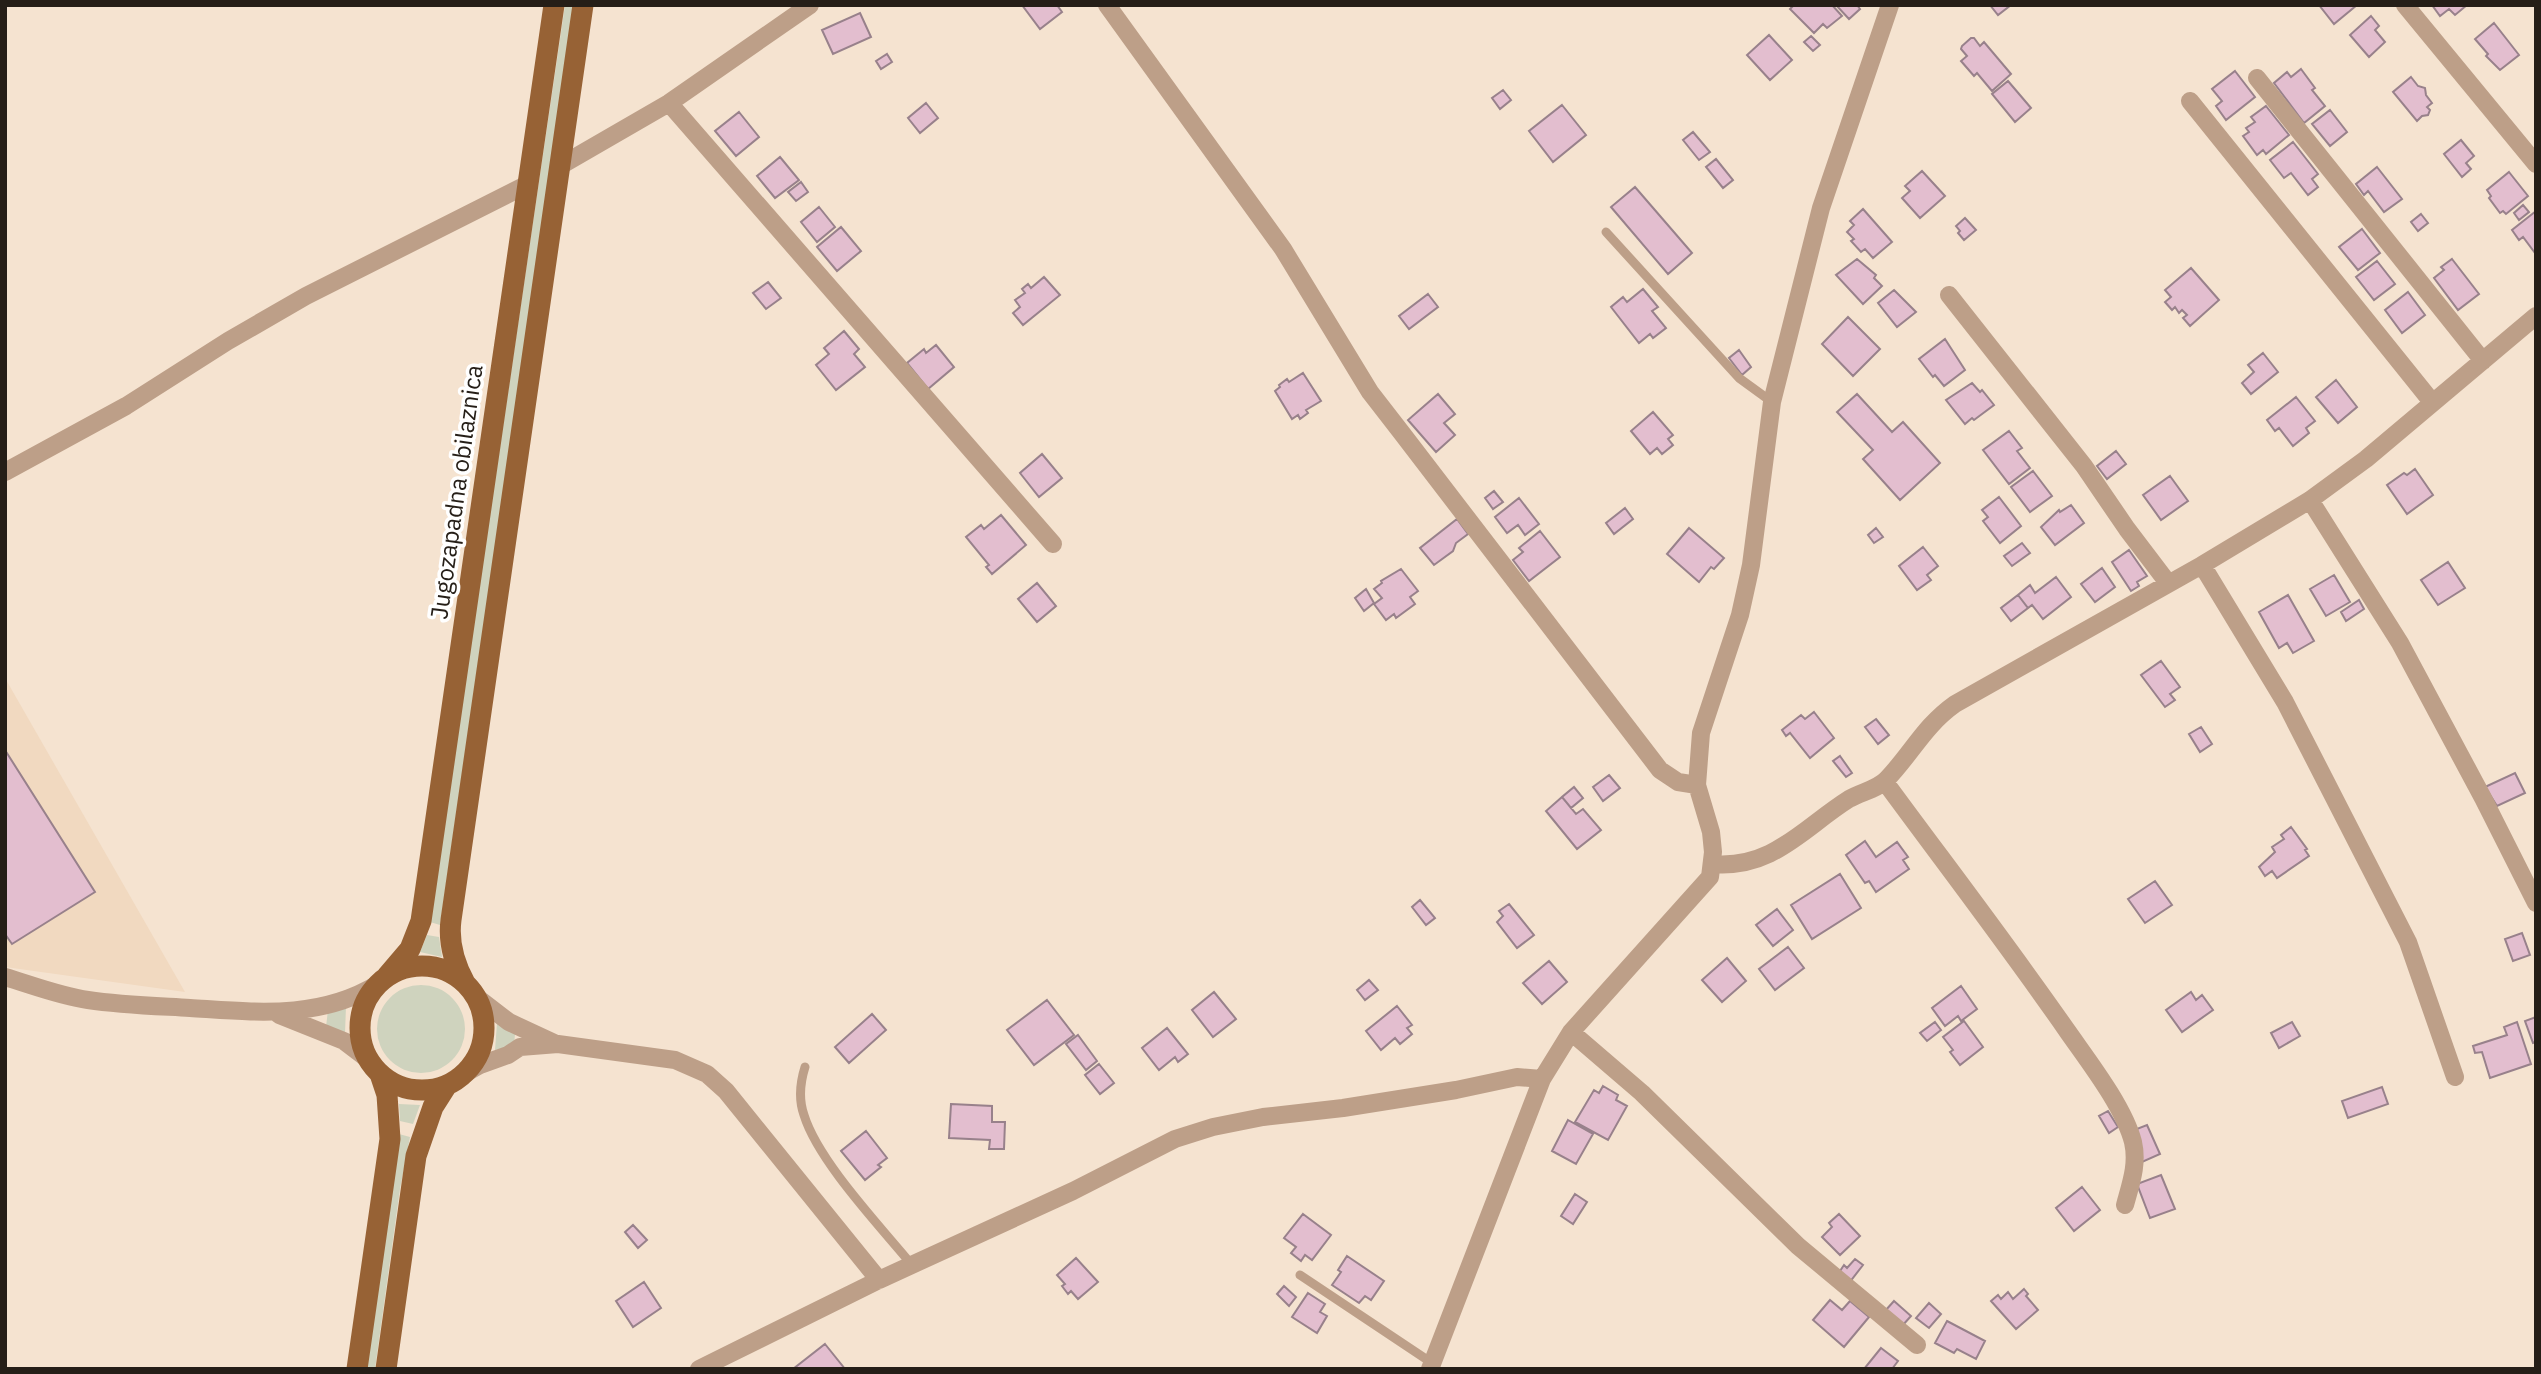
<svg xmlns="http://www.w3.org/2000/svg" width="2541" height="1374" font-family="'IBM Plex Sans',sans-serif">
<style>
.built{fill:#f1d9c0}
.green{fill:#cfd3be}
.building{fill:#e3becf;stroke:#98818b;stroke-width:2}
.lines{fill:none;stroke-linecap:round;stroke-linejoin:round}
.service{stroke:#bd9f88;stroke-width:9}
.minor{stroke:#bd9f88;stroke-width:18}
.primary{stroke:#976235;stroke-width:21}
.labels{text-anchor:middle;stroke-width:7;stroke-linejoin:round;paint-order:stroke}
.street-label{font-size:24px;fill:#251e17;stroke:#fff}
</style>
<rect width="100%" height="100%" fill="#f5e3d0"/>
<path class="built" d="M5,678L185,992L5,967Z"/>
<path class="green" d="M565,5H574L440,925L430,922Z
M427,935L439,937L442,957L420,952Z
M377 1029a44 44 0 1 1 88 0a44 44 0 1 1-88 0Z
M346,1007L345,1033L326,1027L328,1010Z
M497,1023L515,1034L514,1046L495,1050Z
M399,1104L420,1105L413,1124L400,1121Z
M399,1134L410,1137L400,1189L375,1369H366Z"/>
<path class="building" d="M1022,5H1057L1062,12L1040,29Z
M1794,5H1832L1842,16L1827,28L1823,24L1814,33L1790,9Z
M1836,5H1857L1860,9L1849,19Z
M1990,5H2011L1998,15Z
M2319,5H2357L2334,24Z
M2432,5H2467L2455,15L2449,9L2440,16Z
M860,13L871,37L833,54L822,30Z
M2371,16L2379,26L2375,30L2385,42L2369,57L2350,35Z
M2494,23L2519,55L2500,70L2486,56L2488,54L2475,39Z
M1769,35L1792,60L1770,80L1747,55Z
M1811,36L1820,45L1813,51L1804,42Z
M1971,38H1974L1980,46L1984,42L2011,74L1992,91L1977,73L1974,76L1961,61L1967,56L1961,49L1962,46Z
M887,54L892,62L881,69L876,61Z
M2301,69L2315,88L2312,90L2325,106L2304,123L2274,83L2287,72L2291,77Z
M2235,71L2255,97L2226,120L2216,106L2222,101L2212,89Z
M2411,77L2418,86L2425,88L2426,95L2432,103L2427,107L2430,110L2428,115L2422,116L2417,121L2393,92Z
M2008,81L2031,108L2015,122L1992,94Z
M1503,90L1511,100L1500,109L1492,98Z
M926,103L938,118L920,133L908,118Z
M1562,105L1586,135L1553,162L1529,131Z
M2266,106L2289,135L2266,154L2263,150L2257,155L2243,136L2249,132L2246,128L2255,122L2251,117Z
M2330,110L2347,132L2330,146L2312,124Z
M739,112L759,137L736,156L715,131Z
M1693,132L1710,152L1699,160L1683,140Z
M2461,140L2474,156L2466,163L2471,169L2462,177L2444,154Z
M2293,142L2318,174L2312,179L2318,187L2308,195L2291,173L2284,178L2270,160Z
M780,157L799,180L775,198L757,176Z
M1716,159L1733,180L1723,188L1706,167Z
M2377,167L2402,199L2384,212L2368,191L2364,195L2356,184Z
M1922,171L1945,196L1920,218L1902,198L1910,191L1905,186Z
M2509,172L2528,196L2506,214L2503,211L2500,213L2489,198L2491,196L2487,190Z
M801,182L808,192L796,201L788,192Z
M1635,187L1692,253L1668,274L1611,207Z
M2523,205L2529,212L2519,220L2514,213Z
M819,207L835,227L817,242L801,222Z
M1863,209L1892,242L1873,258L1865,249L1861,252L1851,241L1854,239L1847,232L1854,225L1850,221Z
M2536,211V253H2535L2523,237L2519,240L2512,230Z
M2421,214L2428,223L2418,231L2411,222Z
M1965,218L1976,230L1964,240L1958,233L1960,231L1956,226Z
M841,227L861,251L837,271L817,247Z
M2362,229L2380,253L2358,270L2339,247Z
M1857,259L1876,275L1874,278L1882,286L1863,304L1836,275Z
M2452,259L2479,294L2458,310L2434,278L2444,270L2441,267Z
M2377,261L2395,284L2374,300L2356,277Z
M2191,268L2219,300L2190,326L2183,318L2187,315L2182,310L2179,313L2175,307L2172,310L2165,302L2171,297L2165,290Z
M1044,277L1060,295L1023,325L1013,313L1020,307L1015,300L1025,293L1022,289L1028,284L1031,288Z
M768,282L781,298L766,309L753,293Z
M1643,289L1658,307L1652,311L1666,328L1653,338L1650,334L1639,343L1611,307L1623,297L1627,302Z
M1894,290L1916,312L1897,327L1878,303Z
M2408,292L2425,315L2402,333L2385,310Z
M1428,294L1438,307L1409,329L1399,316Z
M1848,317L1880,349L1853,376L1822,344Z
M844,331L859,349L854,354L865,367L836,390L816,365L829,354L824,348Z
M1945,339L1965,370L1944,386L1935,375L1933,377L1919,359Z
M936,345L954,367L928,389L907,363L924,349L926,353Z
M1739,350L1751,367L1742,375L1729,358Z
M2263,353L2278,372L2251,394L2242,383L2254,372L2248,365Z
M1303,373L1321,401L1306,410L1308,413L1300,419L1298,415L1292,419L1275,391L1280,387L1279,385L1287,379L1289,382Z
M2336,380L2357,407L2338,423L2316,397Z
M1972,383L1980,392L1982,390L1994,405L1974,420L1972,418L1965,424L1946,400Z
M1438,394L1455,414L1444,423L1455,435L1436,452L1408,420Z
M1857,394L1892,432L1903,422L1940,463L1900,500L1863,459L1873,450L1837,412Z
M2296,397L2315,421L2306,428L2309,433L2293,446L2279,428L2275,431L2267,420Z
M1653,412L1673,435L1668,439L1673,445L1662,454L1657,448L1650,454L1631,431Z
M2009,431L2022,448L2017,451L2030,468L2009,484L1983,450Z
M2116,451L2126,464L2107,479L2097,466Z
M1042,454L1062,478L1039,497L1020,473Z
M2415,469L2433,495L2407,514L2387,485L2404,473L2407,475Z
M2033,471L2052,496L2030,512L2011,487Z
M2170,476L2188,501L2161,520L2143,495Z
M1494,491L1503,502L1493,509L1485,498Z
M1999,497L2021,526L2000,543L1983,521L1988,517L1982,510Z
M1519,498L1539,524L1525,535L1518,525L1507,533L1495,517Z
M2071,505L2084,523L2055,545L2041,527L2059,510L2060,512Z
M1625,508L1633,519L1614,534L1606,523Z
M1001,515L1026,545L992,574L986,567L989,565L966,537L981,525L984,529Z
M1457,519L1468,534L1456,543L1453,551L1434,565L1420,548Z
M1689,528L1724,558L1714,569L1711,567L1699,582L1667,554Z
M1876,528L1883,537L1874,543L1868,535Z
M1540,531L1560,557L1529,581L1513,560L1523,552L1519,548Z
M2022,543L2030,553L2012,566L2004,556Z
M1923,547L1938,566L1927,575L1931,580L1917,590L1899,566Z
M2129,550L2147,576L2137,582L2139,586L2131,591L2112,562Z
M2448,562L2465,588L2438,605L2421,580Z
M2102,568L2115,587L2095,602L2081,584Z
M1401,569L1418,591L1410,597L1415,604L1396,618L1394,614L1386,620L1374,604L1382,598L1374,589L1382,583L1381,581Z
M2334,575L2350,602L2326,616L2310,589Z
M2056,577L2071,597L2043,619L2032,605L2028,608L2018,595L2030,585L2035,593Z
M1037,583L1056,606L1037,622L1018,599Z
M1366,589L1374,603L1364,611L1355,598Z
M2018,595L2028,608L2011,621L2001,608Z
M2288,595L2314,641L2293,653L2287,643L2279,648L2259,612Z
M2359,600L2364,609L2346,621L2341,612Z
M2161,661L2180,687L2170,694L2175,700L2165,707L2141,675Z
M1814,712L1834,738L1810,758L1790,733L1786,736L1782,730L1801,715L1805,719Z
M1876,719L1889,735L1878,744L1865,727Z
M2201,727L2212,744L2200,752L2189,734Z
M5,750L95,892L12,944L5,934Z
M1840,756L1852,773L1846,777L1833,761Z
M2515,773L2525,793L2497,806L2485,787Z
M1609,775L1620,788L1603,801L1593,787Z
M1574,787L1583,798L1571,808L1562,797Z
M1562,797L1576,814L1583,809L1601,830L1577,849L1546,811Z
M2291,827L2307,849L2305,850L2309,856L2277,878L2272,871L2265,876L2259,867L2275,852L2272,847L2284,839L2281,835Z
M1865,841L1876,857L1897,842L1908,857L1903,860L1909,869L1876,892L1869,881L1865,883L1846,855Z
M1840,874L1861,908L1812,939L1791,905Z
M2155,881L2172,905L2145,923L2128,899Z
M1420,900L1435,918L1426,925L1412,907Z
M1509,904L1534,935L1517,948L1497,922L1503,916L1499,911Z
M1777,909L1793,930L1773,946L1756,925Z
M2522,933L2530,955L2513,961L2505,939Z
M1788,947L1804,968L1775,990L1759,969Z
M1727,958L1746,981L1722,1002L1702,980Z
M1549,961L1567,982L1542,1004L1523,983Z
M1369,980L1378,990L1365,1000L1357,990Z
M1961,986L1977,1009L1961,1021L1958,1016L1945,1026L1932,1008Z
M1214,992L1236,1019L1213,1037L1192,1010Z
M2191,992L2196,1000L2202,995L2213,1010L2182,1032L2166,1010Z
M1047,1000L1074,1035L1034,1065L1007,1030Z
M1397,1006L1412,1025L1407,1028L1412,1034L1400,1044L1395,1038L1381,1050L1366,1031Z
M872,1014L886,1030L849,1063L835,1047Z
M2536,1017V1042L2533,1043L2525,1021Z
M1964,1021L1983,1047L1960,1065L1950,1052L1953,1050L1943,1037Z
M1935,1022L1941,1030L1927,1041L1920,1033Z
M2292,1022L2300,1036L2279,1048L2271,1033Z
M2517,1022L2531,1064L2490,1078L2482,1052L2475,1053L2473,1046L2507,1035L2504,1027Z
M1167,1028L1188,1054L1178,1062L1175,1057L1159,1070L1142,1048Z
M1078,1035L1097,1061L1086,1070L1066,1044Z
M1099,1064L1114,1083L1100,1094L1085,1075Z
M1603,1086L1618,1095L1616,1100L1627,1106L1608,1140L1575,1122L1594,1090L1599,1093Z
M2382,1087L2388,1104L2348,1118L2342,1101Z
M951,1104L992,1106V1122H1005L1004,1149H989L990,1140L949,1138Z
M2108,1111L2118,1127L2109,1133L2099,1116Z
M1568,1120L1593,1134L1576,1164L1552,1151Z
M2147,1125L2160,1154L2142,1162L2129,1132Z
M866,1131L887,1158L878,1165L881,1167L865,1180L841,1151Z
M2161,1175L2175,1209L2150,1218L2137,1184Z
M2082,1187L2100,1210L2074,1231L2056,1208Z
M1575,1194L1587,1202L1573,1224L1561,1216Z
M1303,1214L1331,1235L1312,1260L1305,1255L1301,1261L1291,1253L1296,1247L1284,1238Z
M1839,1214L1860,1236L1840,1255L1822,1237L1832,1227L1829,1223Z
M633,1225L647,1240L638,1248L625,1232Z
M1347,1256L1384,1281L1371,1300L1365,1296L1359,1303L1332,1285L1341,1272L1338,1270Z
M1076,1258L1098,1282L1078,1299L1071,1291L1068,1294L1062,1286L1065,1284L1057,1275Z
M1855,1259L1863,1265L1849,1283L1838,1274L1844,1265L1847,1268Z
M644,1282L661,1308L633,1327L616,1301Z
M1284,1286L1296,1297L1289,1306L1277,1294Z
M2024,1289L2028,1294L2026,1296L2038,1310L2016,1329L1991,1301L1998,1295L2001,1299L2008,1292L2013,1299Z
M1308,1293L1325,1304L1320,1312L1327,1316L1317,1333L1292,1317Z
M1830,1300L1842,1310L1850,1301L1869,1317L1844,1347L1813,1320Z
M1894,1301L1911,1316L1902,1326L1885,1311Z
M1929,1303L1941,1314L1929,1328L1916,1318Z
M1947,1321L1985,1341L1976,1359L1957,1349L1954,1353L1935,1343Z
M825,1344L845,1369H793Z
M1881,1348L1898,1361L1892,1369H1864Z"/>
<g class="lines">
<path class="service" d="M1606,232L1739,378L1772,402
M805,1067C800,1083 798,1098 804,1115C818,1161 880,1226 912,1265
M1300,1275L1432,1363"/>
<path class="minor" d="M1107,5L1283,249L1370,392L1401,432L1660,770L1678,782L1697,785
M2405,5L2536,164
M2257,78L2483,361
M2190,101L2432,402
M669,103L1053,544
M560,166L669,103L810,5
M1949,295L2084,466L2127,529L2168,583
M5,472L126,406L228,341L306,296L528,184
M2310,500L2400,643L2483,798L2536,903
M2202,565L2285,702L2408,942L2455,1077
M1885,782C1946,865 2009,947 2068,1032C2089,1062 2124,1107 2133,1142C2138,1164 2131,1183 2125,1205
M1713,864C1773,869 1803,828 1849,799C1861,792 1878,789 1887,779C1912,753 1924,726 1955,704L2202,565L2310,500L2366,459L2536,316
M5,977C32,985 60,996 88,1000C121,1005 156,1006 190,1008C255,1012 319,1020 378,984
M475,996L509,1022L554,1043
M279,1015L344,1041L369,1060
M1571,1032L1642,1093L1798,1246L1917,1345
M464,1074L480,1065L508,1055L520,1047L558,1044L675,1060L707,1074L726,1091L879,1280
M699,1369L879,1280L1073,1191L1175,1139L1213,1127L1263,1117L1343,1108L1456,1090L1517,1077L1542,1079
M1430,1369L1542,1079L1571,1032L1710,877L1713,852L1711,832L1697,785L1701,733L1740,615L1751,565L1772,402L1821,208L1890,5"/>
<path class="primary" d="M360 1028a62 62 0 1 1 124 0a62 62 0 1 1-124 0Z
M387,976L410,949L421,921L554,5
M465,983C454,963 448,943 451,920L583,5
M357,1369L390,1139L387,1095L380,1074
M386,1369L416,1156L433,1107L447,1085"/>
</g>
<g class="labels">
<g class="street-label">
<text transform="translate(457 492) rotate(-82)" y="8">Jugozapadna obilaznica</text>
</g>
</g>
<rect width="2541" height="1374" fill="none" stroke="#251e17" stroke-width="14"/>
</svg>
